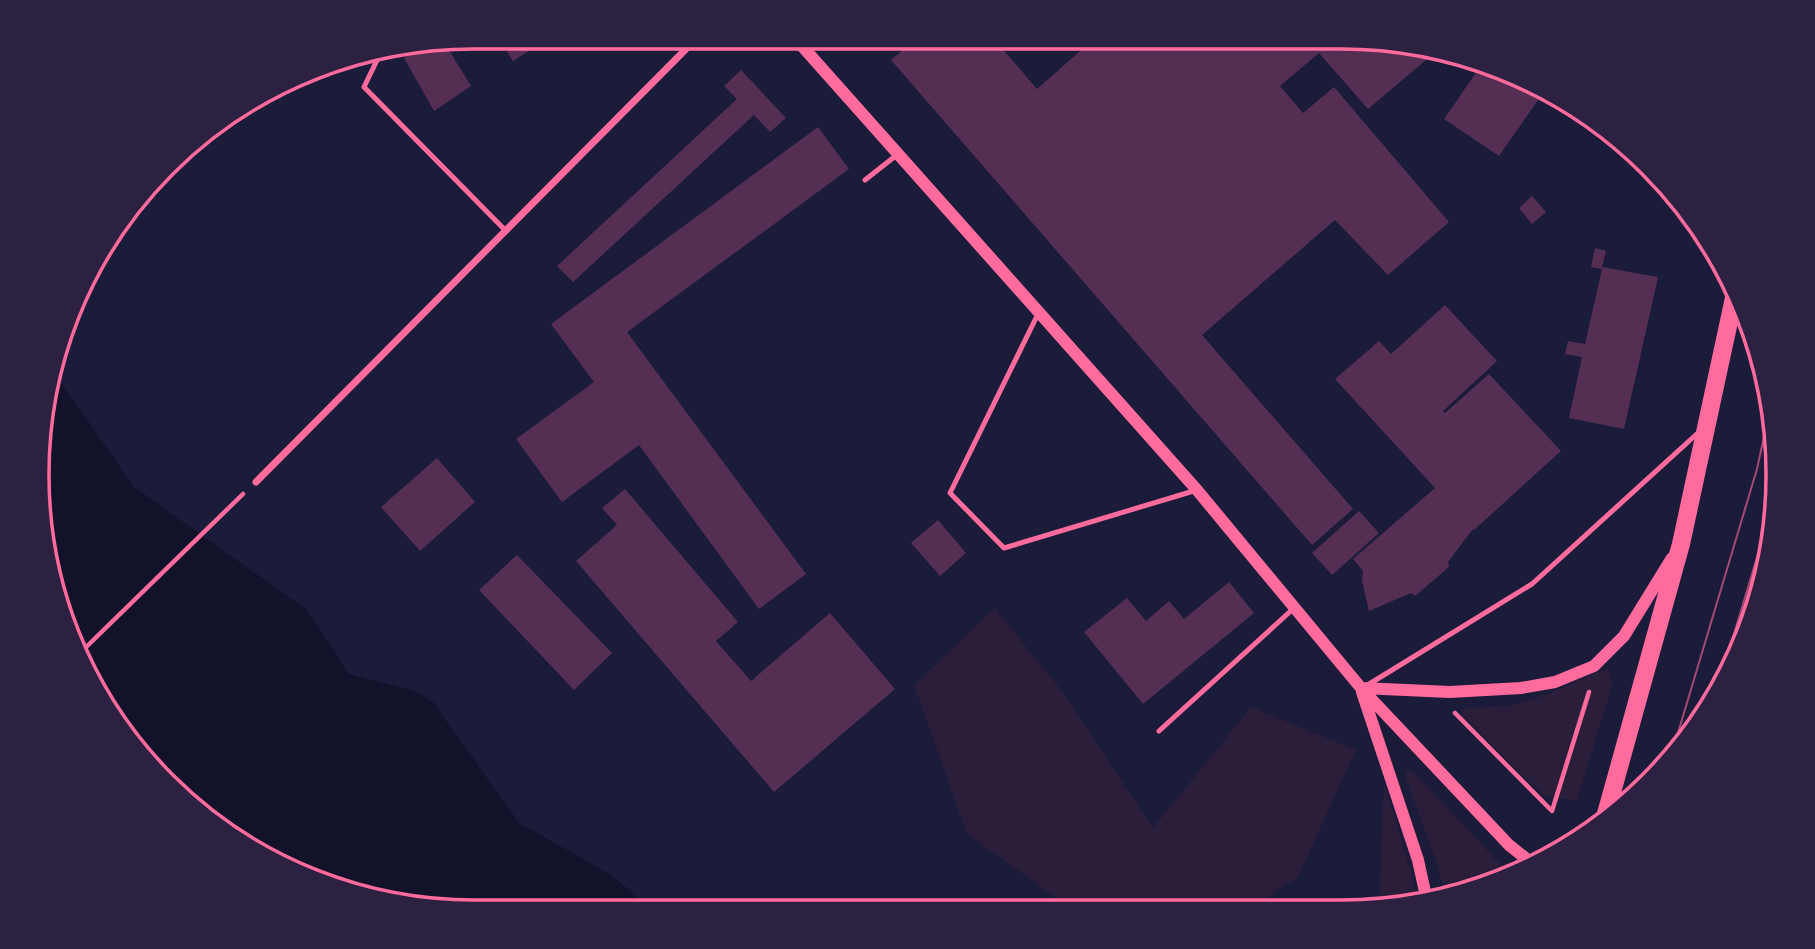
<svg xmlns="http://www.w3.org/2000/svg" width="1815" height="949" font-family="Lato,sans-serif">
<style>
.green{fill:#2a1e3b}
.water{fill:#12122b}
.building{fill:#542f53}
.lines{fill:none;stroke-linecap:round;stroke-linejoin:round}
.path{stroke:#ff6b9d;stroke-width:4.5}
.service{stroke:#ff6b9d;stroke-width:5}
.minor{stroke:#ff6b9d;stroke-width:7}
.tertiary{stroke:#ff6b9d;stroke-width:12}
.primary{stroke:#ff6b9d;stroke-width:18}
.tram{stroke:#a44b75;stroke-width:2}
.rim{fill:none;stroke:#ff6b9d;stroke-width:3.5}
</style>
<rect width="100%" height="100%" fill="#1b1b3a"/>
<path class="green" d="M995,608L1062,691L1153,828L1251,707L1356,750L1298,877L1249,909H1072L967,834L914,685Z
M1607,668L1613,682L1577,801L1543,795L1462,715V710L1467,708L1508,706L1543,696Z
M1408,770L1413,771L1512,877L1445,896L1437,864L1405,776Z
M1384,782L1411,872L1418,903L1398,908L1379,909Z"/>
<path class="water" d="M51,368L134,487L307,610L349,674L415,691L433,702L519,823L611,875L654,911H446L281,867L165,784L70,642L38,504Z"/>
<path class="building" d="M498,37H551L513,61Z
M918,37H1008L1000,46L1037,89L1096,37L1369,38L1432,55L1368,109L1319,53L1280,86L1303,113L1334,87L1449,222L1388,275L1335,220L1202,335L1353,509L1312,545L891,60Z
M444,42L471,86L434,111L404,58L425,45Z
M1480,67L1534,82L1545,90L1499,156L1444,119Z
M741,70L786,118L770,132L754,115L573,282L557,266L737,99L724,86Z
M818,127L849,169L627,332L806,574L759,609L639,445L562,502L516,439L594,382L551,324Z
M1532,196L1546,212L1532,224L1519,208Z
M1595,248L1606,251L1602,267L1658,277L1624,429L1569,418L1582,357L1565,354L1568,341L1585,344L1602,269L1591,267Z
M1445,305L1497,361L1443,411L1445,413L1489,374L1561,451L1474,530L1473,529L1448,562L1449,567L1415,596L1411,593L1369,611L1362,581L1363,571L1353,559L1435,488L1335,379L1379,341L1391,354Z
M437,458L475,502L420,551L381,507Z
M625,489L738,622L716,641L751,681L830,613L895,689L774,792L576,561L617,525L602,508Z
M1359,511L1379,533L1332,575L1312,553Z
M938,520L966,553L940,576L911,543Z
M517,555L612,653L574,690L479,590Z
M1229,582L1254,613L1143,704L1084,632L1127,598L1146,621L1169,601L1184,619Z"/>
<g class="lines">
<path class="path" d="M78,655L243,494
M1455,713L1552,811L1589,692"/>
<path class="service" d="M381,52L364,87L506,231
M865,180L898,154
M1039,312L950,493L1004,548L1197,490
M1366,686L1532,584L1699,432
M1159,731L1294,608"/>
<path class="minor" d="M256,482L686,49L693,37"/>
<path class="tertiary" d="M794,37L1197,490L1361,688L1509,845L1534,865
M1361,688L1450,692L1521,688L1555,682L1594,666L1624,636L1672,558
M1362,692L1418,860L1427,901"/>
<path class="primary" d="M1604,821L1681,544L1734,298"/>
<path class="tram" d="M1716,694L1776,494
M1669,763L1757,469L1767,423"/>
</g>
<path d="M0 0H1815V949H0ZM474 49H1341A425 425 0 0 1 1766 474V475A425 425 0 0 1 1341 900H474A425 425 0 0 1 49 475V474A425 425 0 0 1 474 49Z" fill="#2d2142" fill-rule="evenodd"/>
<path class="rim" d="M474 49H1341A425 425 0 0 1 1766 474V475A425 425 0 0 1 1341 900H474A425 425 0 0 1 49 475V474A425 425 0 0 1 474 49Z"/>
</svg>
